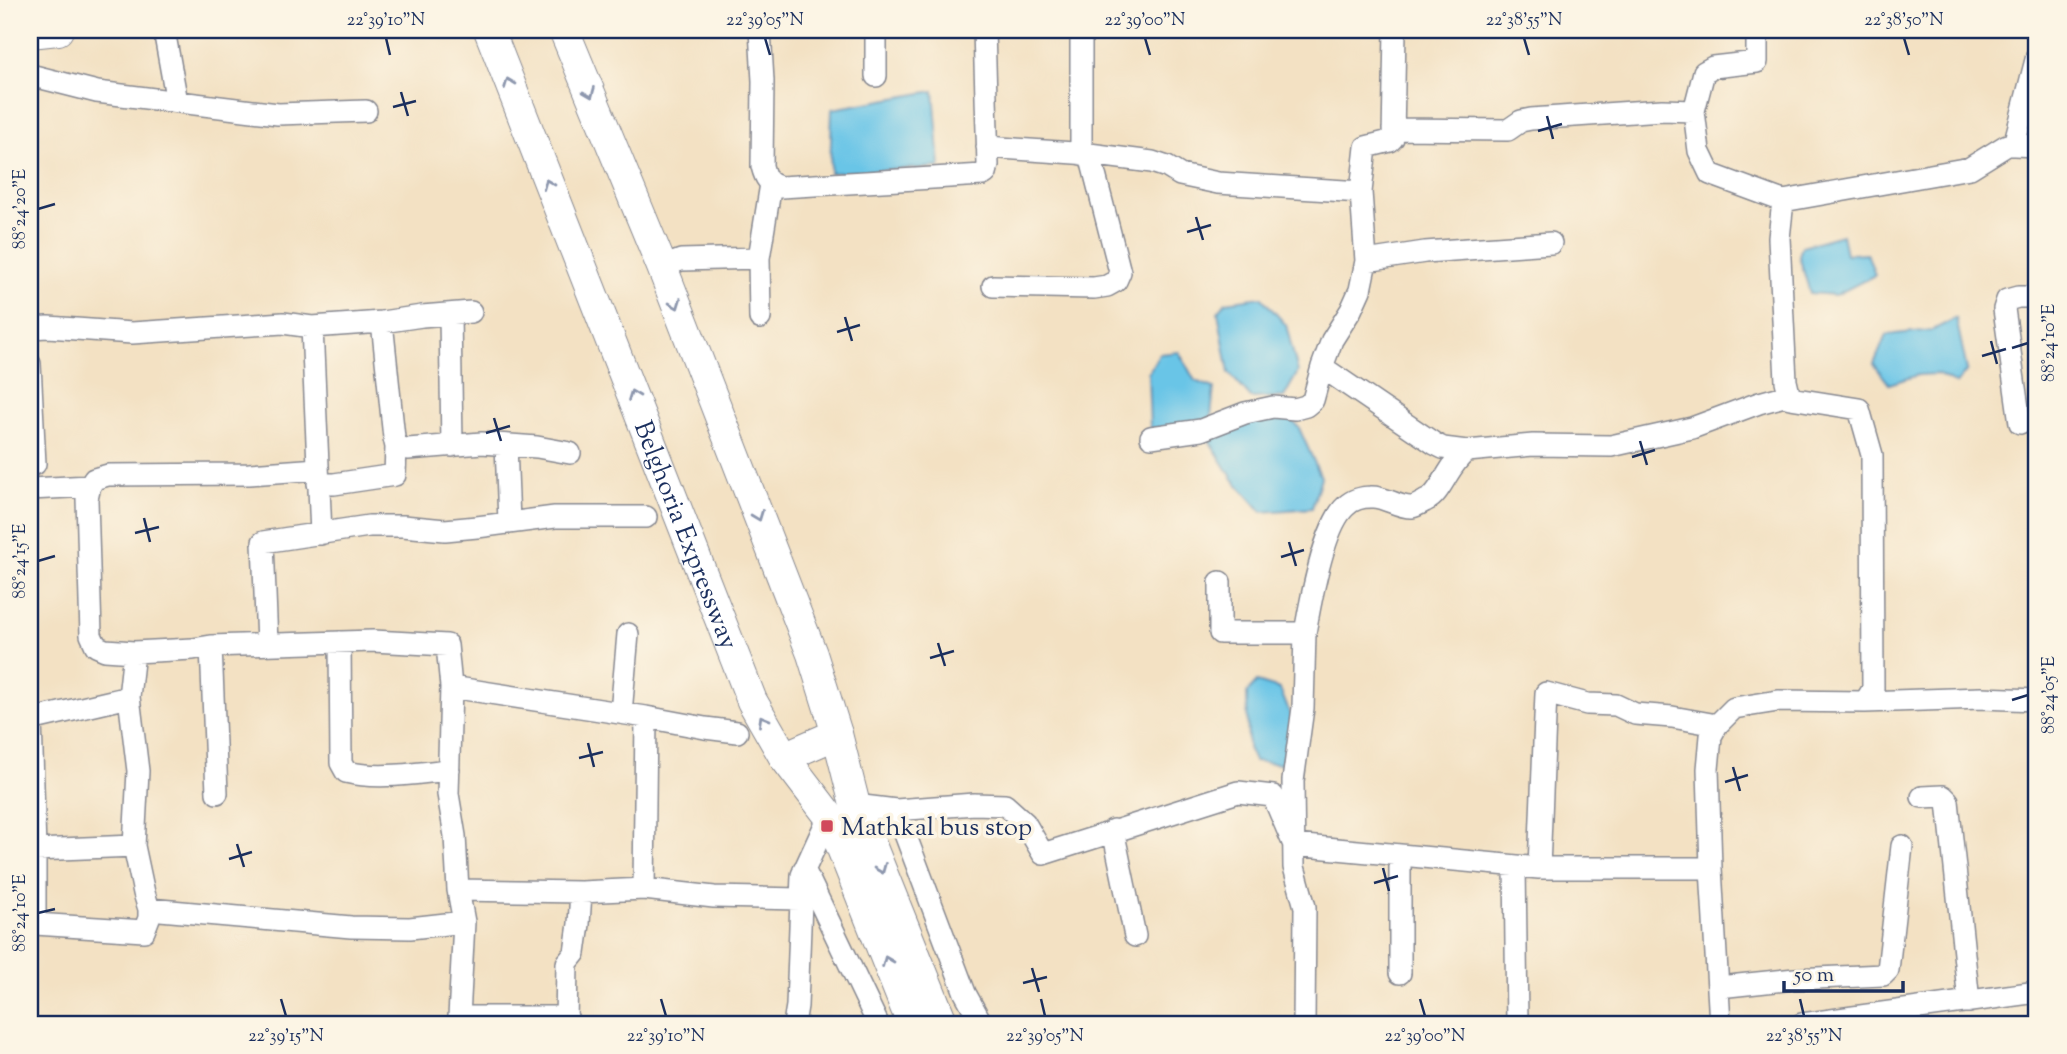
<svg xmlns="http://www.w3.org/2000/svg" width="2067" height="1054" font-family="'Sorts Mill Goudy',serif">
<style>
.water{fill:#69c5e7;stroke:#427aa2;stroke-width:2}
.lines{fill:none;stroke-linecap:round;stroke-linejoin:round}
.minor-casing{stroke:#878890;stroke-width:24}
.highway-casing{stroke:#878890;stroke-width:32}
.minor{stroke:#fff;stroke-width:21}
.highway{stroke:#fff;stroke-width:30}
.oneway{stroke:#8d97ae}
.ticks{fill:none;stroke:#1b2f5e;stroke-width:2.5}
.poi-dot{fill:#d1495b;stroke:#fcf5e5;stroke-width:2.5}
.labels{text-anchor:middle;stroke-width:7;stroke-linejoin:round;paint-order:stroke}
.street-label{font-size:26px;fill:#1b2f5e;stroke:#fcf5e5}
.poi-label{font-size:26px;fill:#1b2f5e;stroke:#fcf5e5;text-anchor:start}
.neatline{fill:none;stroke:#1b2f5e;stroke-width:2.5}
.ticks-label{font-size:18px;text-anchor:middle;fill:#1b2f5e}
</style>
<rect width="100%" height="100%" fill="#fcf5e5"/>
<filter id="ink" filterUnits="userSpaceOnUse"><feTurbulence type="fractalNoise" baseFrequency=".0143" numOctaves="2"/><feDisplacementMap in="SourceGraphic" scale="14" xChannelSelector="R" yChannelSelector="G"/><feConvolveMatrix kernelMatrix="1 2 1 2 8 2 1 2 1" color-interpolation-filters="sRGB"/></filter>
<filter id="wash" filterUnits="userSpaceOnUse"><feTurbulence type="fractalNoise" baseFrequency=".00686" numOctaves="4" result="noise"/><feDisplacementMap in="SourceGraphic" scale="28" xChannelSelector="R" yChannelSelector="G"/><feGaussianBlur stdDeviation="1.57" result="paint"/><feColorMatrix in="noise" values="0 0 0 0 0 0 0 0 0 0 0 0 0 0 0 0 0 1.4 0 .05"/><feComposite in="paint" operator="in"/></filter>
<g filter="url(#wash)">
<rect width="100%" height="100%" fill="#f3e1c3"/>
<path class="water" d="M934,91L940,167L830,173L832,109Z
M1842,235L1846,254L1867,253L1875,275L1836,295L1810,293L1799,256L1802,246Z
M1261,297L1286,325L1298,372L1284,397L1251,398L1229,373L1218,312L1226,302Z
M1956,318L1967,370L1956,384L1937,374L1918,375L1889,384L1874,364L1886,335L1933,330Z
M1179,352L1195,381L1214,388L1211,416L1199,428H1150L1148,373L1159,354Z
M1286,413L1299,428L1321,477L1312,508L1262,512L1233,479L1209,440L1240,418Z
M1257,682L1280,689L1292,719L1281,764L1254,761L1248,748L1247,693Z"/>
</g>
<g filter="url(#ink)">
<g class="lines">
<defs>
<path id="minor" d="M164,30L177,102
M760,30L763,81L762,166C765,178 768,184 781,187L983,175L986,173L988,165L984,30
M1757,30V62L1713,67L1704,72L1694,111L1699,151L1710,174L1783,201
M30,75L97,92L278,114L366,111
M876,76V30
M1393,129L1508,130L1521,121L1531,119L1662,110L1694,111
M2014,145L2037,146
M987,147L1089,154L1152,162L1167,167L1180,175L1218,183L1361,192
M1081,154V30
M759,258L760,318
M1366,261L1361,192L1366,147L1390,141L1393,138L1395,30
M662,267L681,260L759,258L771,184
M993,286L1094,288L1107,286L1116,281L1120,272L1090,155
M450,314L452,446
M382,322L394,438L396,447L408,449L482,443L537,447L570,453
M312,327L321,534
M30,328L48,327L132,333L283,323L312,327L382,322L422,316L471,312
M30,364L35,464
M1322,367L1435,444L1443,448L1467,451
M2020,423L2004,309L2007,300L2018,297H2037
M1151,437L1201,430L1245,413L1273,407L1295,409L1306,406L1313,400L1322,367L1332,340L1351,310L1360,290L1366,261L1425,252L1551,243
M506,445L509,522
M318,484H334L395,475L396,447
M30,489L90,486
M1220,582V633H1305L1303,708L1293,781L1294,867L1305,907L1304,1024
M1305,633C1310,604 1324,525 1346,506C1352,500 1362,497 1371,497C1384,496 1399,508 1412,507C1417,506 1423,502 1427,500C1441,494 1449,463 1467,451L1533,445L1611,446L1692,428L1759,403L1788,395
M340,642L341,763L346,772C379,780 416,773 449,770
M267,644L263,542L369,526H403L445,530L477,527L555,517H646
M211,646L217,793
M134,652L105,650L96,646L91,635L87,499L90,486L94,479L108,475L249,474L318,469
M451,687L448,794L455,836L458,890L581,892L644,889L714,897L800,899
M1865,702L1981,698L2037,700
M621,713L628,634
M30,720L129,697L134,652L193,649L211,646L373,641L447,645L451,687L646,717L705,728L737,732
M31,720L35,850V924
M1922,797L1943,796L1948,801L1969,1002
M855,805L896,810L974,804L1005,805L1025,823L1043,854L1238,792L1273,796L1294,845L1539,868H1711L1708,769L1711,736L1717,725L1734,708L1778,701L1865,702L1873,689L1872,455L1859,409L1790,398L1786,381L1779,238L1783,201L1970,168L2007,145H2014L2037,56
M896,810L965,993L982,1024
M1113,830L1135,936
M35,850L134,846L138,771L129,697
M1515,866L1517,1024
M1539,868L1546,693L1587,704L1616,705L1635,714L1672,717L1717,725
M1711,868L1720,1024
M804,869L878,1024
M644,889L646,717
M149,909L351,927L410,928L464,922L458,890
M30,926L35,924L144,931L149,918V909L144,893L134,846
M1400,973V856
M1719,987L1795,979L1883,975L1888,970L1902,846
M459,1017L464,922
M459,1024V1017H567
M566,1024L567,963L575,953L579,924L581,892
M794,1024L797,1006L802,875L829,816
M1802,1024L2037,992"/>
<g id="highway">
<path id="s1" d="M489,30L752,701L784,757L829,816L912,1024"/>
<path d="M564,30L662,267L812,654L837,734L855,805L943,1024"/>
<path d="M30,33L58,30"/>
<path d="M784,757L837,734"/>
</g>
</defs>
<use href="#minor" class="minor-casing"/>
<use href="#highway" class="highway-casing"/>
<use href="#minor" class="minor"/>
<use href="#highway" class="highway"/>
</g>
<defs><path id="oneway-chevron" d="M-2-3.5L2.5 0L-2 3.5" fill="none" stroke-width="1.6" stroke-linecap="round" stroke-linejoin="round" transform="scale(1.75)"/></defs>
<g class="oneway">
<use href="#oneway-chevron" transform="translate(509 83) rotate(-111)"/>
<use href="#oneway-chevron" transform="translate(590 93) rotate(68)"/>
<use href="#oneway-chevron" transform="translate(548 184) rotate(-112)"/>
<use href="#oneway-chevron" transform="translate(676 304) rotate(69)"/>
<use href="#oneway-chevron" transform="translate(633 395) rotate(-111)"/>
<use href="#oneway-chevron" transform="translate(758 516) rotate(69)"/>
<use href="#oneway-chevron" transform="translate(763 720) rotate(-120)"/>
<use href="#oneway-chevron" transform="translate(881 869) rotate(68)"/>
<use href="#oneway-chevron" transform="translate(887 961) rotate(-112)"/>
</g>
</g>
<path class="ticks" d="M386,38L390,55M765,38L770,55M1145,38L1150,55M1524,38L1529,55M1904,38L1909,55M401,92L408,116M393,107L416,101M1547,116L1553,139M1538,131L1562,124M38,209L55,204M1196,217L1203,240M1187,232L1211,225M845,317L852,341M837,332L860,325M1991,341L1997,364M2012,348L2028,343M1982,356L2006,349M494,418L501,441M486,433L510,426M1640,441L1647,465M1632,457L1655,450M144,518L150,542M135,533L159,527M1289,542L1296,566M1281,557L1304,550M38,561L55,556M938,643L945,666M930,658L954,651M2012,700L2028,695M588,743L594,767M579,758L603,752M1733,767L1740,791M1725,782L1748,775M237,844L244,867M229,859L252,852M1383,868L1389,891M1374,883L1398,876M38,913L55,909M1032,968L1039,992M1023,983L1047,977M281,999L286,1016M661,999L666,1016M1041,999L1045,1016M1420,999L1425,1016M1800,999L1804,1016"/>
<rect class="poi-dot" x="820" y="819" width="14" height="14" rx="3.5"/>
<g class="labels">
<g class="street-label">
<text dy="9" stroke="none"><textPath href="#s1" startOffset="542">Belghoria Expressway</textPath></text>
</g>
<g class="poi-label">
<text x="841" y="835">Mathkal bus stop</text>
</g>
</g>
<rect width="2067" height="1054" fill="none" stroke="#fcf5e5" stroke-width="77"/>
<path d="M1784 981v10h119v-10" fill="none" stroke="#1b2f5e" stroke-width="3.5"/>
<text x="1794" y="981" font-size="21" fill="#1b2f5e" stroke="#fcf5e5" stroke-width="5" paint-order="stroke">50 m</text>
<rect x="38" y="38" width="1990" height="978" class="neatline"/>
<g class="ticks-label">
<text x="386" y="25">22°39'10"N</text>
<text x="765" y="25">22°39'05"N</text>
<text x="1145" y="25">22°39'00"N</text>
<text x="1524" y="25">22°38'55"N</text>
<text x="1904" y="25">22°38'50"N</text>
<text transform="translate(19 209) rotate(-90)" y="6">88°24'20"E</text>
<text transform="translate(2048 343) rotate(-90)" y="6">88°24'10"E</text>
<text transform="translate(19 561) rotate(-90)" y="6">88°24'15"E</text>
<text transform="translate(2048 695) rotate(-90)" y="6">88°24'05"E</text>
<text transform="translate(19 913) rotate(-90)" y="6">88°24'10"E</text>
<text x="286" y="1041">22°39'15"N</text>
<text x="666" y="1041">22°39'10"N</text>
<text x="1045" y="1041">22°39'05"N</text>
<text x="1425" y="1041">22°39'00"N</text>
<text x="1804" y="1041">22°38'55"N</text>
</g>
</svg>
